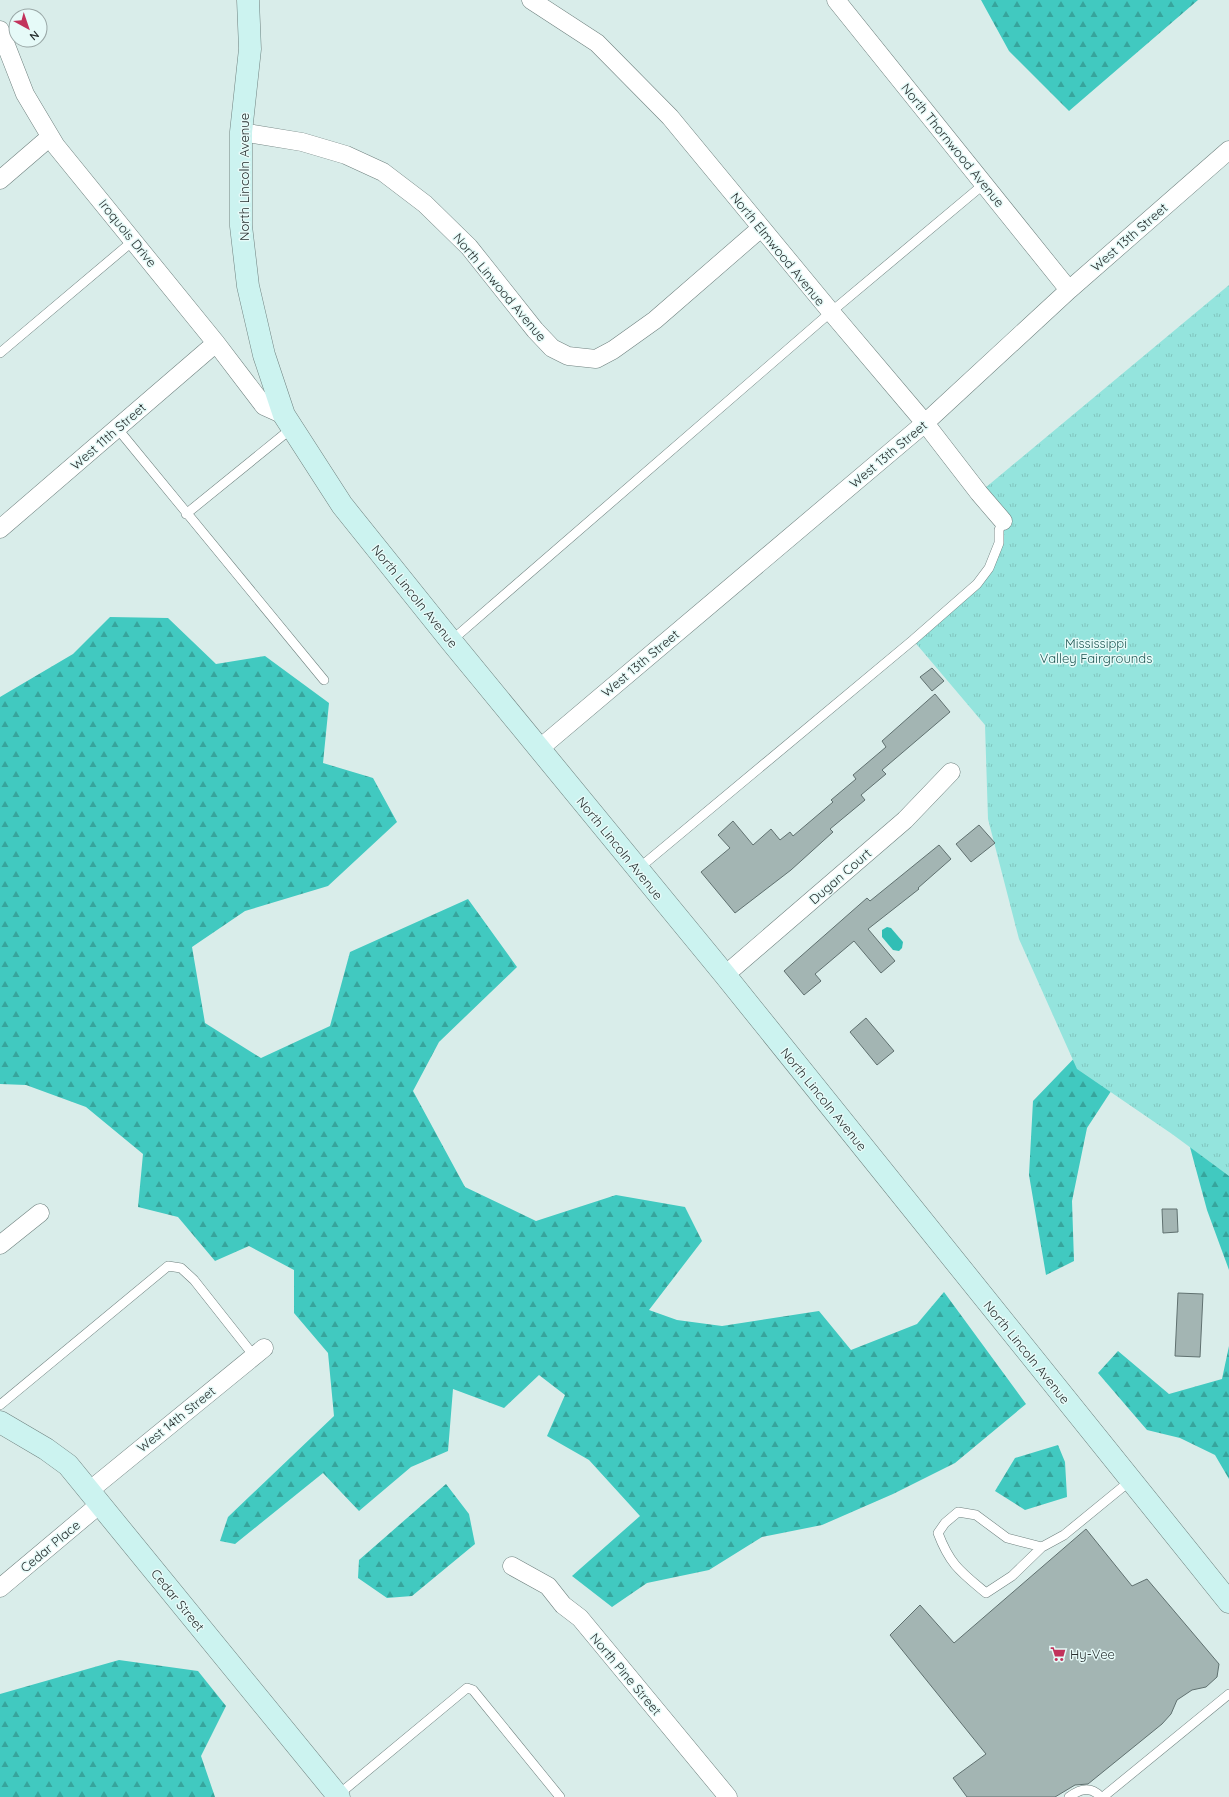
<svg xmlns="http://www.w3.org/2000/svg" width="1229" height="1797" font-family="Quicksand,sans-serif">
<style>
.forest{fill:url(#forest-firs)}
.park{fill:url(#park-tufts)}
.water{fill:#31beb5}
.building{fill:#a3b5b3;stroke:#607170}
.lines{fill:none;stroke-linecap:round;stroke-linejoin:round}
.lane-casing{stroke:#6f817f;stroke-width:10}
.street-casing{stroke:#6f817f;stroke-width:19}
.secondary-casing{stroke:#6f817f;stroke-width:23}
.lane{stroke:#fff;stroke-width:9}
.street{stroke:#fff;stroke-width:18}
.secondary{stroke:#ccf3f0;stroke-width:22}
.labels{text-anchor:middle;stroke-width:3;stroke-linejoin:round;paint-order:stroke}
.street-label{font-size:13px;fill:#272e2e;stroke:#e6faf8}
.park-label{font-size:13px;fill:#1f5753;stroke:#e6faf8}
.poi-label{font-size:13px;fill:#272e2e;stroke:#e6faf8;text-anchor:start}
</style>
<defs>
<pattern id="forest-firs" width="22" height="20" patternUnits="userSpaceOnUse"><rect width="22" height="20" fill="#41c9c0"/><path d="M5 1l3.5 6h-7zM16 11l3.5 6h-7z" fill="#36a49c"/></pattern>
<pattern id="park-tufts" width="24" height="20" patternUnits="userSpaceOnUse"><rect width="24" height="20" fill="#94e4dd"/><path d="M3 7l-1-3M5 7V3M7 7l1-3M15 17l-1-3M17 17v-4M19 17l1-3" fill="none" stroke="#80c4be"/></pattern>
</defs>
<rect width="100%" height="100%" fill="#d9edea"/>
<path class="forest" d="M981,0H1198L1069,111L1009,51Z
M110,617L168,618L216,664L265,656L329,703L323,763L373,778L397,822L328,886L245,911L192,947L205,1023L261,1058L330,1026L350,952L468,899L517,967L439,1042L413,1091L465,1187L536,1221L616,1195L685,1207L702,1241L649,1310L677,1320L722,1326L819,1311L851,1350L917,1324L944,1292L1026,1404L955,1463L893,1494L822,1525L762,1537L709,1570L647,1583L612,1607L572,1576L640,1516L589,1460L547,1436L565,1395L539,1375L504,1408L453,1389L448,1451L411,1467L359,1511L323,1473L235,1544L220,1541L228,1517L334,1416L328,1353L294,1313V1270L249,1246L215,1261L178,1217L138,1207L143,1154L86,1107L26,1085L0,1084V697L73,654Z
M1084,1048L1229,1125V1270L1207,1210L1184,1125L1119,1079L1087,1128L1072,1201L1074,1261L1046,1275L1029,1175L1033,1101Z
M1229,1346V1479L1215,1455L1180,1438L1147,1430L1098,1373L1118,1351L1169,1394L1222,1379Z
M1058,1445L1065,1462L1067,1497L1025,1510L995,1491L1015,1458Z
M446,1484L469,1514L475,1544L412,1596L387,1598L358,1578L359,1560Z
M119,1660L198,1671L226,1706L201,1756L215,1797H0V1694Z"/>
<path class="park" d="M1229,285V1176L1172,1134L1077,1069L1019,939L988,819L985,725L913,640L989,567L999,530L979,493Z"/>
<path class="water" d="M887,927L891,928L903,942L902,948L899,951L893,950L882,937V930Z"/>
<path class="building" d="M932,668L944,681L932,691L920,677Z
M935,694L950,712L882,770L886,774L861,795L865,800L830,829L833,832L791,870L735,913L701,872L730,848L718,835L733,821L753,845L771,829L780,840L790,832L793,836L833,802L831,800L856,779L853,775L886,747L882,741Z
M979,825L995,843L971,862L956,844Z
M939,845L951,859L918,888L919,889L868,929L895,961L881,973L854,941L815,974L821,981L804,995L784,971L867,898L870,901Z
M866,1018L894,1051L877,1065L850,1032Z
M1162,1209H1177L1178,1232L1163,1233Z
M1178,1293L1203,1294L1200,1357L1175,1356Z
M1086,1529L1132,1586L1147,1579L1219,1664L1217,1677L1206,1687L1192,1690L1177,1700L1171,1714L1162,1724L1088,1784L1075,1785L1055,1797H967L953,1778L986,1754L890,1635L920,1605L954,1643Z"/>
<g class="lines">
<defs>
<path id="lane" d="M0,353L134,240
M117,428L324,680
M186,514L292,428
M451,641L831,312L984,184
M638,869L913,640L977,584L989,568L999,543V530L1003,521
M0,1405L168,1266L181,1268L194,1280L254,1356
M1042,1547L1012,1576L986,1593C961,1572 950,1565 938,1533L945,1523L958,1512L976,1515L1007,1538L1042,1547L1064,1535L1130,1481
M338,1795L467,1688L473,1690L560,1797
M1069,1797C1081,1788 1091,1786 1101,1797
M1103,1797L1229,1694"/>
<path id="street" d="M531,0L597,43L670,117L831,312L925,423L979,493L1003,521
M836,0L1069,290
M0,30L25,94L56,146L216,343L264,406L284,415
M241,132L302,142L346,155L383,172L425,204L469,247L535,330L552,348L568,356L596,359L613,350L655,320L761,228
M0,180L50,137
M0,529L216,343
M539,749L925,423L1069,290L1229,150
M725,975L905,820L951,772
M0,1245L40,1213
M89,1491L264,1348
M512,1566L548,1586L563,1605L580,1618L728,1797
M0,1588L100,1504"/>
<path id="secondary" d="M248,0L250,49L241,132V226L248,286L264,355L284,415L342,505L451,641L725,975L1229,1602
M0,1422L46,1449L68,1465L339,1797"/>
</defs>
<use href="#lane" class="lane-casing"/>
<use href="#street" class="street-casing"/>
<use href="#secondary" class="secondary-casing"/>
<use href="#lane" class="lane"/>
<use href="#street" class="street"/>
<use href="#secondary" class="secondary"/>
</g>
<defs>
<symbol id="supermarket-bare" viewBox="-9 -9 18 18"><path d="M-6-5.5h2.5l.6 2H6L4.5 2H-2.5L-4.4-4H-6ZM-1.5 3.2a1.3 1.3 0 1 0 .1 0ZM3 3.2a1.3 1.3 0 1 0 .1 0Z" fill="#c2335c" stroke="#e6faf8" stroke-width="2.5" paint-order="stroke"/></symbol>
</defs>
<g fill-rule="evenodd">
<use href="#supermarket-bare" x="1047" y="1643" width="22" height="22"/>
</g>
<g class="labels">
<g class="street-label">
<text transform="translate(953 145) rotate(51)" y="5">North Thornwood Avenue</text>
<text transform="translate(244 177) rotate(-90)" y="5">North Lincoln Avenue</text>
<text transform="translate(128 233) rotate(51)" y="5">Iroquois Drive</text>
<text transform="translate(1129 237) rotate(-41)" y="5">West 13th Street</text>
<text transform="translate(778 249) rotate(51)" y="5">North Elmwood Avenue</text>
<text transform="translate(500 287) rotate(50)" y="5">North Linwood Avenue</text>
<text transform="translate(108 436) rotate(-41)" y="5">West 11th Street</text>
<text transform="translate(888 454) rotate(-40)" y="5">West 13th Street</text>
<text transform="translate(415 596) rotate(51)" y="5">North Lincoln Avenue</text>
<text transform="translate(640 663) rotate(-40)" y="5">West 13th Street</text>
<text transform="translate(620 848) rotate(51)" y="5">North Lincoln Avenue</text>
<text transform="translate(840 876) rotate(-41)" y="5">Dugan Court</text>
<text transform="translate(824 1099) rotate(51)" y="5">North Lincoln Avenue</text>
<text transform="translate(1027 1352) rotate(51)" y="5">North Lincoln Avenue</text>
<text transform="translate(176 1419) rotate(-39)" y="5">West 14th Street</text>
<text transform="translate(50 1546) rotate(-40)" y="5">Cedar Place</text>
<text transform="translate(178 1600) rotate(51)" y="5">Cedar Street</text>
<text transform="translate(626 1674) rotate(50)" y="5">North Pine Street</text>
</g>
<g class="park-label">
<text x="1096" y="648">Mississippi<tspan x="1096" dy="15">Valley Fairgrounds</tspan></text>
</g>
<g class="poi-label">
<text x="1070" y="1659">Hy-Vee</text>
</g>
</g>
<g transform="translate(28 28) rotate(140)"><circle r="19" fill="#e6faf8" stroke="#9aa8a7"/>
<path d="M0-3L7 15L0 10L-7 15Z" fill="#c2335c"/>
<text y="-6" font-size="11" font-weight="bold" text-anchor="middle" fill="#272e2e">N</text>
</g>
</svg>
